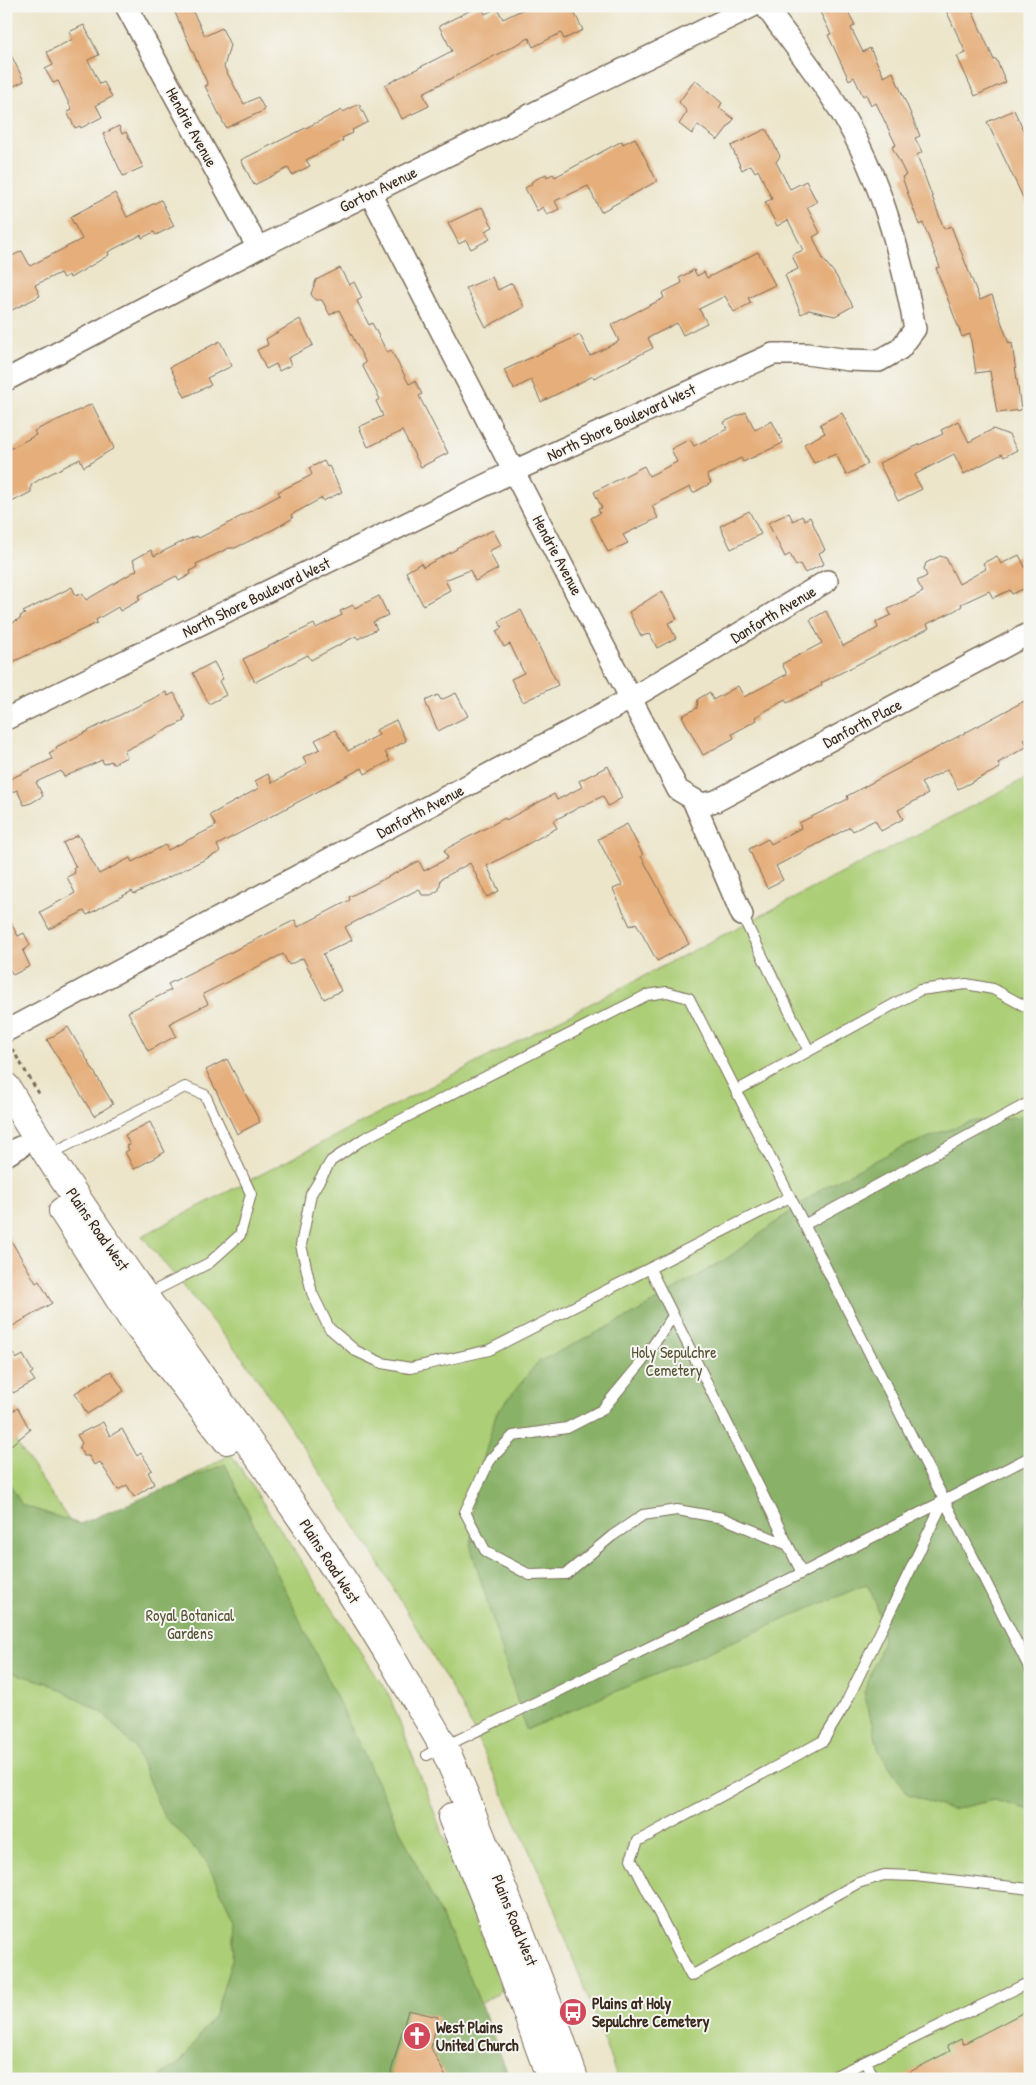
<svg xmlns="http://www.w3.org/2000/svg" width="1036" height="2085" font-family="'Patrick Hand',sans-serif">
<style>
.green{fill:#acce76;stroke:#747c4a}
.forest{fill:#89b167;stroke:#626e42}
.building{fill:#e5ae7a}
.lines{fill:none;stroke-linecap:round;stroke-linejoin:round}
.service-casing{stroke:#796b5a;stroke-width:12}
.minor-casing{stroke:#796b5a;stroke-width:24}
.primary-casing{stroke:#796b5a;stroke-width:30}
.path{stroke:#796b5a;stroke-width:3;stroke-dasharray:4 4;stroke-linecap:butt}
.service{stroke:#fff;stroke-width:10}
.minor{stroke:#fff;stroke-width:21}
.primary{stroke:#fff;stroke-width:28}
.labels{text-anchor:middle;stroke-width:4;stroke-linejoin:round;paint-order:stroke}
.street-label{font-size:16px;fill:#3b2a1e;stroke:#f6f6f2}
.park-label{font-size:16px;fill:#575334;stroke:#f6f6f2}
.poi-label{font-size:16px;font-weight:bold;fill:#3b2a1e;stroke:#f6f6f2;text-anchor:start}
</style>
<rect width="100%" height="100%" fill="#f6f6f2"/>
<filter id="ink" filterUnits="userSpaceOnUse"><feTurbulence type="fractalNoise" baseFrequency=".02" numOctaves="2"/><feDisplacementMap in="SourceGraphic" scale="10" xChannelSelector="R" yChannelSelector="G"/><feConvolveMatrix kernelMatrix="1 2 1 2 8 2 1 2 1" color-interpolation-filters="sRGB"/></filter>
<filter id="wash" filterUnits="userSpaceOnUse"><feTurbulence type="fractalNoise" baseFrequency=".0096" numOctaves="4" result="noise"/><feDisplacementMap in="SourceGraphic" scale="20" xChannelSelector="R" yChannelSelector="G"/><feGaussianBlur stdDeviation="1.12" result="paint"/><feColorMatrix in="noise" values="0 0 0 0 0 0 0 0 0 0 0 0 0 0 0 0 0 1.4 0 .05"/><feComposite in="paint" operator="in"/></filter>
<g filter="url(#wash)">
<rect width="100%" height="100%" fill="#ece5ca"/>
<path class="green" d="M1030,776V2079H618L548,1891L463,1708L370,1548L249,1366L142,1236Z
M6,1427L81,1538L231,1454L389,1695L503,1990L429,2036L449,2079H6Z"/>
<path class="forest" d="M1030,1115V1810L994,1800L951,1810L909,1795L879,1751L864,1693L883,1640L877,1606L867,1584L526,1730L471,1548L473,1497L496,1414L538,1362L632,1315L726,1259L824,1187L898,1149L970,1122Z
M225,1464L467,1970L510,2079H156L181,2062L215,2014L232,1960L234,1919L206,1861L163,1815L135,1748L103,1713L48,1683L6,1671V1478L22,1505L80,1524Z"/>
<g id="blocks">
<path class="building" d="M172,6H190L205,36L222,28L230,45L224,67L244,104L258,97L265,110L226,128L205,86L208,85Z
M479,6H481L485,14L497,8L503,19L530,6H571L583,30L564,39L561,33L533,47L529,38L423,93L429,106L402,119L385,85L452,51L439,26Z
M817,6H845L855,25L851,28L863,52L870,48L884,77L893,72L920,136L915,138L922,152L917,155L944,229L951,226L980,300L992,295L1009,344L1012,343L1021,410L997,413L990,371L976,373L970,334L962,337L936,268L940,267L923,223L919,225L902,177L906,175L892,147L896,145L876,103L871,105L866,94L863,96L854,77L849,80L828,35L831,34Z
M944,6H970L994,60L996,59L1006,82L975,96L957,56L966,53Z
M84,25L99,55L88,60L100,84L104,82L112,97L96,105L102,117L81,128L80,126L75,128L67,112L72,110L58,81L53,83L45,69L53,65L47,52L73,39L69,32Z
M6,45L24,81L6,90Z
M695,80L722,103L719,108L734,119L718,140L698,125L692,134L679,124L687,112L679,102Z
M359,104L368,122L352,130L353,133L342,138L343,141L306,160L310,166L292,175L288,168L254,185L241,160L342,110L343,112Z
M1014,110L1030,145V212L987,122Z
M119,126L122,134L126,132L143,167L123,176L103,134Z
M766,129L780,156L776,162L790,189L806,181L817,202L807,207L820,233L813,237L823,259L835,274L853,306L835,316L809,310L801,314L785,275L798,269L792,255L803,250L788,220L777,226L765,202L772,199L758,170L755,172L751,165L742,170L731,146Z
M635,138L657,181L601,212L588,186L555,201L559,209L547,215L543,207L537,211L525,188L532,184L531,182L546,174L547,177L553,174L555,177L622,141L623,144Z
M115,193L127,217L161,200L174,226L156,235L154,232L142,238L141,235L108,252L109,255L70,278L69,275L63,278L60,273L35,285L40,296L6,313V259L22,251L30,266L82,239L70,217Z
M482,207L493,227L485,231L490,239L471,249L466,240L459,244L448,223Z
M758,252L775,285L748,298L751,303L734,312L725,296L699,309L707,323L683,335L677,323L648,338L653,348L594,378L593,376L541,402L531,380L514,389L504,370L580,335L590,356L619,341L611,325L664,298L662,293L682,283L679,278L694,270L697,276L704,272L707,278Z
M340,268L349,285L354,282L362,298L357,301L369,325L372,323L387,352L391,350L409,384L415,381L422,394L419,396L426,410L448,453L421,467L402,431L368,447L359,427L383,416L376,401L380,399L362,365L366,363L339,310L330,315L322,300H315L311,294L316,280Z
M492,277L498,290L512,283L524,307L486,327L466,288Z
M300,319L313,345L288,358L291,365L279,371L276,364L266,369L257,350L268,345L266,339Z
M220,341L232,366L207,378L211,385L185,397L170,367Z
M92,404L114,448L84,467L80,459L42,478L31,485V492L6,505V451L36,435L34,431Z
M746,412L755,430L772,421L783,443L743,462L741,458L707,475L711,483L693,493L690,487L652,506L658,518L623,535L628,543L608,552L591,518L600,513L598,509L602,508L594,492L644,466L649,476L677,462L671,449L690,439L694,446L727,429L724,422Z
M842,413L868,464L846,475L836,454L814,463L804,444L825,433L820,424Z
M958,421L969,442L993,429L1009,435L1017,450L1004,457L1002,454L964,474L954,454L914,475L922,489L898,501L879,463L943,434L941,430Z
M324,461L327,467L329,466L342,492L323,501L322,498L291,515L293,518L276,528L235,548H229L196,564L197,567L190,571L191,574L179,581L176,576L138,596L140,600L120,611L118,607L96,620L97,623L6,665V626L21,618L20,616L25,614L23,612L72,587L76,596L82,593L86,600L137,570L133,560L151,550L154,556L184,541L197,536L199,538L223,526L280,495L278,492L310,476L312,474L309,468Z
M749,511L761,534L731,549L720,526Z
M789,513L793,521L802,516L804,520L810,517L825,550L819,553L824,564L805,573L800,564L796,566L790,554L785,557L768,523Z
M493,530L501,545L489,551L498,569L475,581L470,570L445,580L450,590L423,605L406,572L421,563L423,567L457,549L456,548Z
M1019,555L1030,577V586L1012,594L1010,590L993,598L989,591L961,604L962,606L954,611L927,624L929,628L821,683L822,685L809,692L787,703L785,700L755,717L757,720L732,734L734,738L703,755L682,716L697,708L698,699L710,692L713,700L738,686L744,697L787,674L782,664L822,643L810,620L826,611L843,646L878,628L876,622L891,615L888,609L923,592L917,581L927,576L924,569L926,563L940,556L946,558L959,584L986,569L983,563L997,556L1001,564Z
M662,591L677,619L668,623L676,638L657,648L650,634L641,636L629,612Z
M379,596L388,615L373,622L377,629L358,639L356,636L311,660L308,655L255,682L243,659L314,624L316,628L342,615L340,611L353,605L355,608Z
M521,610L558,685L523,702L511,679L524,673L510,644L504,647L496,631L502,628L499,621Z
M214,662L223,679L219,681L226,695L209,704L193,673Z
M166,692L168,696L174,693L186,717L183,718L184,721L124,751L127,757L113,764L111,761L104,764L102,760L64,777L61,771L36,782L43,796L31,803L24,805L17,790L7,794L6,781L52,759L49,753L57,749L56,747Z
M456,693L468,716L438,731L425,701L438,695L441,700Z
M1030,698V736L1024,740L1028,746L998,763L1000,768L958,789L948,769L921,783L928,794L898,810L903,819L881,831L875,820L853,831L850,827L776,866L783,880L767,888L749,849L768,839L771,844L801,828L799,823L848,799L847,796Z
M396,720L406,741L385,752L390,761L365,774L362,768L217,845L220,852L134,894L132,891L87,915L84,911L49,929L40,912L75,893L67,877L75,873L73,868L76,867L63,843L78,835L99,874L130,858L132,862L165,845L168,850L216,826L210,815L259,788L255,781L268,774L272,783L307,764L303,757L320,749L315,740L335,730L348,751L379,735L376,730Z
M608,766L622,798L608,806L603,796L578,808L553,821L557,828L487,866L499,891L487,897L470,863L441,879L439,890L431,895H422L419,889L345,927L352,940L323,954L341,991L324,999L303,958L289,965L283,954L203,994L208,1004L170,1023L176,1036L148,1051L128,1012L171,990L168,984L295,920L298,927L350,900L349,897L419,861L424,871L448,858L444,850L505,818L506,820L554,794L557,800L582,787L579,781Z
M627,824L643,855L641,856L689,944L657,961L636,923L630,926L613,889L622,885L598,839Z
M6,914L18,936L24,933L30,945L23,951L30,966L13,975L6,963Z
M68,1027L113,1104L94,1116L47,1040Z
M227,1059L260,1122L237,1134L206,1070Z
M150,1122L165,1152L134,1169L125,1152L129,1150L127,1146L130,1145L125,1135Z
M6,1232L36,1283L39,1281L52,1303L6,1330Z
M6,1341L16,1359L23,1355L33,1372L30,1374L35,1381L13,1393L6,1381Z
M111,1371L124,1391L87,1414L75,1393Z
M18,1408L30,1430L6,1449V1414Z
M103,1422L110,1436L122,1429L137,1456L141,1453L152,1470L148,1472L154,1484L134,1497L127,1485L118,1490L100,1462L94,1465L89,1456H84L79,1448L82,1443L77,1435Z
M408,2010L438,2017L431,2048L447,2079H395L391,2072Z
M1026,2011L1030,2018V2079H896L950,2051L947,2046L961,2039L963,2044Z"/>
</g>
</g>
<g filter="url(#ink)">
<use href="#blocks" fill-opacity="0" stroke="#796b5a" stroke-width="1"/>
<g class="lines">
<defs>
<path id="service" d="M742,915L809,1051
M736,1091L920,990L966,984L993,989L1030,1009
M50,1154L185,1087L205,1095L251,1194L240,1235L209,1263L146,1295
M790,1197L489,1350L410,1368L382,1363L356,1351L329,1328L312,1293L301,1245L311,1194L331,1161L363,1139L647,995L667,992L689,998L1030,1669
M804,1225L1030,1102
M650,1269L802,1573
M673,1316L641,1363L602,1410L567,1428L513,1436L490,1460L465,1512L486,1552L530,1575L566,1574L612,1536L643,1515L677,1510L723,1518L788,1545
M944,1500L845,1705L823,1741L638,1841L631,1859L691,1976L858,1883L884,1875L915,1876L1030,1889
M427,1755L802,1573L1030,1457
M866,2061L874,2079
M829,2079L1030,1982"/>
<path id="minor" d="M126,6L258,248
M370,193L678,790L702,804L716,801L1030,633
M6,380L258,248L753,6
M6,719L514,471L773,354H807L848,360L879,361L900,349L915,329C900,247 877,164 830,95C810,65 787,36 765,6
M693,800L742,915
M6,1031L632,698L827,581
M6,1155L20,1147"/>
<path id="primary" d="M6,1087C125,1287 278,1465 396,1666C411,1693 429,1719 443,1746C458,1776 470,1810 483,1842C516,1920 547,1998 574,2079
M63,1211L131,1317L227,1440
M452,1817L490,1910L551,2079"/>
</defs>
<use href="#service" class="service-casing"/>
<use href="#minor" class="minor-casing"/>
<use href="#primary" class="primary-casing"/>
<path class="path" d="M12,1049L41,1097"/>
<use href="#service" class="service"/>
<use href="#minor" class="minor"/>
<use href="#primary" class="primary"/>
</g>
</g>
<defs>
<symbol id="bus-disc" viewBox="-11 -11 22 22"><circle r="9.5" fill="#d1495b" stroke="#f6f6f2"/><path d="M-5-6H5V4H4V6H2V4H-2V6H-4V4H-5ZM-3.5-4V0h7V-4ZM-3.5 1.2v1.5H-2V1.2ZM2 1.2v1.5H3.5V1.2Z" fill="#fff"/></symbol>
<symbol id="church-disc" viewBox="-11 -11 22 22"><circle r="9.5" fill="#d1495b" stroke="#f6f6f2"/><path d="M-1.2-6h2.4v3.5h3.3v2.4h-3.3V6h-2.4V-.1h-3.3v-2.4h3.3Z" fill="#fff"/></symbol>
</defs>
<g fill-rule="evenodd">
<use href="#bus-disc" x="557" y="1996" width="32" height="32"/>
<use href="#church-disc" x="401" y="2020" width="32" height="32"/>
</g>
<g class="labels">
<g class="street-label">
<text transform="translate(192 127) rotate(61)" y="6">Hendrie Avenue</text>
<text transform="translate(378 189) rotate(-26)" y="6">Gorton Avenue</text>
<text transform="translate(621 422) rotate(-25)" y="6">North Shore Boulevard West</text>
<text transform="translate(558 555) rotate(62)" y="6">Hendrie Avenue</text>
<text transform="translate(256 597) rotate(-26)" y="6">North Shore Boulevard West</text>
<text transform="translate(773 614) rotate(-31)" y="6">Danforth Avenue</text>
<text transform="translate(862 723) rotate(-28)" y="6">Danforth Place</text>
<text transform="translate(420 811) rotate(-28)" y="6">Danforth Avenue</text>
<text transform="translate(98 1229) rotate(55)" y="6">Plains Road West</text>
<text transform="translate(330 1561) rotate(57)" y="6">Plains Road West</text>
<text transform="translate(515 1920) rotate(68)" y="6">Plains Road West</text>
</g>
<g class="park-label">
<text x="674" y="1358">Holy Sepulchre<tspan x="674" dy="18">Cemetery</tspan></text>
<text x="190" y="1621">Royal Botanical<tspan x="190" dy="18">Gardens</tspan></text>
</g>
<g class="poi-label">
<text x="592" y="2009">Plains at Holy<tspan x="592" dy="18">Sepulchre Cemetery</tspan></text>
<text x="436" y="2033">West Plains<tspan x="436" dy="18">United Church</tspan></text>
</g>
</g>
<rect width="1036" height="2085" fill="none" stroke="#f6f6f2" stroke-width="25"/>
</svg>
